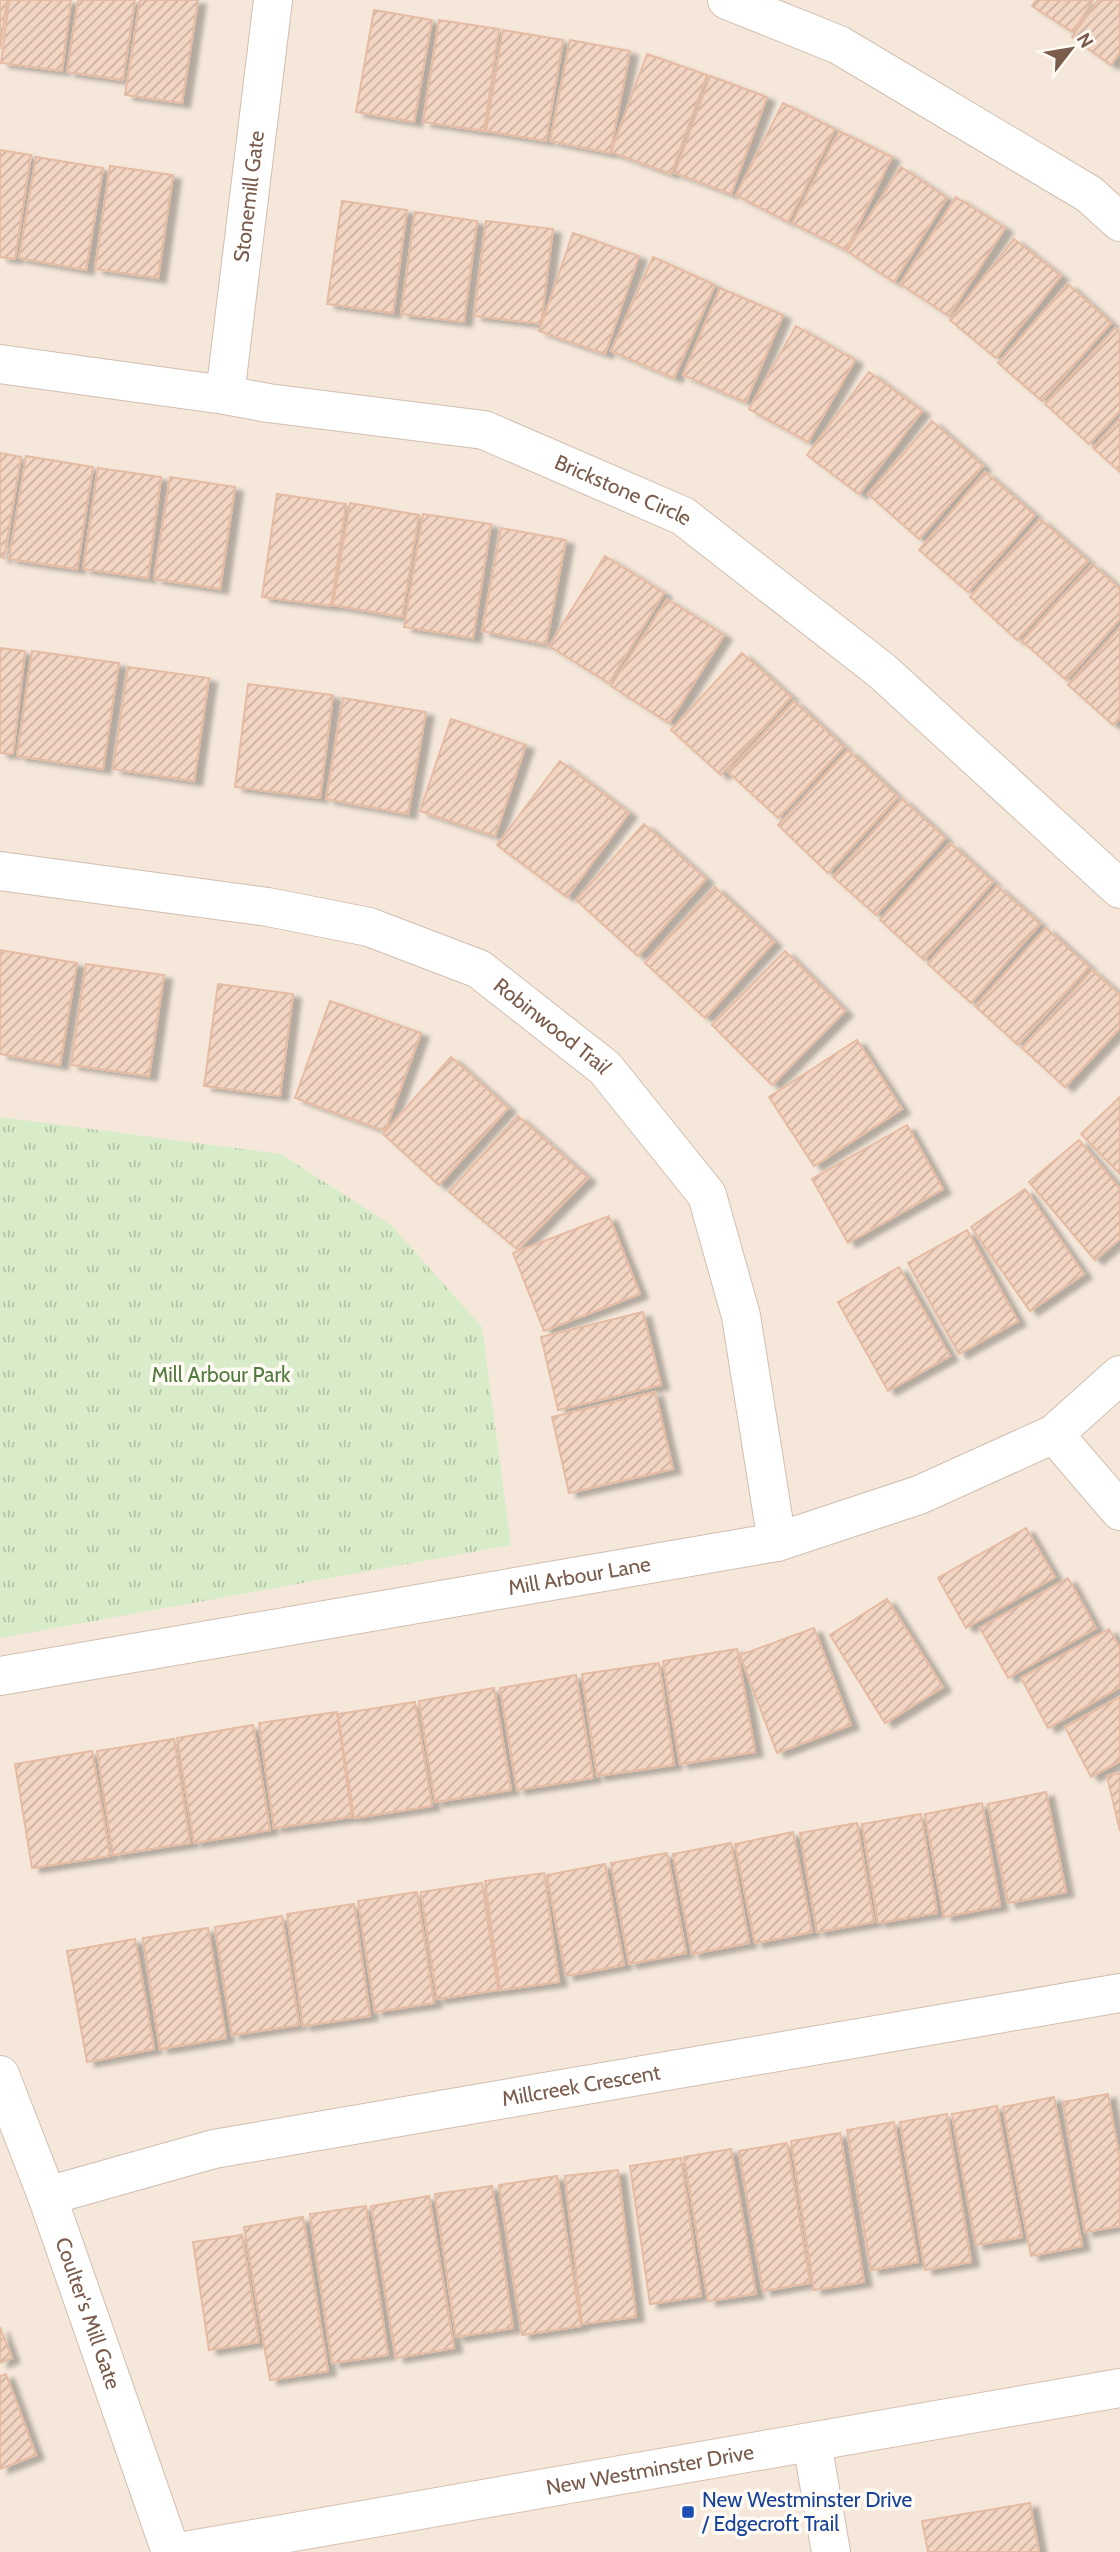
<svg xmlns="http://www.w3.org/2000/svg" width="1120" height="2552" font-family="Cabin,sans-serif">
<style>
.residential{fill:#f5e8da}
.park{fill:url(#park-tufts)}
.building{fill:url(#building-hatch);stroke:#e6bba3;stroke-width:2;filter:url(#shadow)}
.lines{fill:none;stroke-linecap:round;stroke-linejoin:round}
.street-casing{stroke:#d1beb0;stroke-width:40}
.secondary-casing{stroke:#d6c0b0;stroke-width:40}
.street{stroke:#fff;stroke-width:38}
.secondary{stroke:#fff;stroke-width:38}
.transit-dot{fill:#1a4fb4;stroke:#fffaf3;stroke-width:2.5}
.labels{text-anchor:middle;stroke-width:7;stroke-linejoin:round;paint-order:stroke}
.street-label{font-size:21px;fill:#7a5c4d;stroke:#fffaf3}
.park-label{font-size:21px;fill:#537a41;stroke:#fffaf3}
.transit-label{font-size:21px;fill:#164399;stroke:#fffaf3;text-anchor:start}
</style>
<defs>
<pattern id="park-tufts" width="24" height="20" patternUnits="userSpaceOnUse" patternTransform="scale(1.75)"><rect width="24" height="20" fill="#d8ecc9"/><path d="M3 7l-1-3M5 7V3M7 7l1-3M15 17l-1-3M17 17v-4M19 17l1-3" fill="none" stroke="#b4c2a5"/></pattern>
<pattern id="building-hatch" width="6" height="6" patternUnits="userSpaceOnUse" patternTransform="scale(1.75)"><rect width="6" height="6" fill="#f3d5c3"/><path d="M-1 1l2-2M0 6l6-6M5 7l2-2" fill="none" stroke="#cab0a1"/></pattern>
<filter id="shadow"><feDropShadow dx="8" dy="4.5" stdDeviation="2" flood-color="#0004"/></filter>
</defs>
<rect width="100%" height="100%" fill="#fdf6ec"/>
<path class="residential" d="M0,0H1120V2552H0Z"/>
<path class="park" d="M0,1117L281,1154L391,1225L482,1327L511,1545L0,1638Z"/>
<path class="building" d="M0,0H7L0,49Z
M9,0H71L62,71L1,63Z
M78,0H135L123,80L67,72Z
M140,0H198L182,103L125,95Z
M1036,0H1093L1073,32L1032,6Z
M1098,0H1120V52L1111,65L1072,37Z
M374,10L432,20L414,122L356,112Z
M439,20L499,29L484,131L423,122Z
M503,30L563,40L546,141L486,131Z
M570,40L630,51L610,153L550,141Z
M647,54L707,75L671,174L611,152Z
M710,76L767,97L731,194L675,173Z
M783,103L835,129L788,222L736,195Z
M839,131L892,157L846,250L792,223Z
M0,150L31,155L15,259L0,257Z
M36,157L103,168L86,270L19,258Z
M110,166L173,175L158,278L95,269Z
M901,167L947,198L894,282L847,251Z
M956,197L1005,228L949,316L900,284Z
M342,201L407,210L393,313L327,304Z
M415,212L477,221L464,322L401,314Z
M486,221L553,229L541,324L474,316Z
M573,233L639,256L605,354L539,331Z
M1014,239L1061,276L996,358L950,320Z
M653,257L715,285L674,378L611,351Z
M1068,284L1111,323L1042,401L998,363Z
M720,288L783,315L746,402L683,375Z
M796,326L855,360L808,442L749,409Z
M1115,328L1120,332V411L1089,444L1045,404Z
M869,372L922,411L859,494L807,455Z
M1120,418V472L1093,448Z
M932,421L983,466L919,539L868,494Z
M0,453L21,457L4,558L0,557Z
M26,456L93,467L77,569L9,559Z
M98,468L161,477L148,578L83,569Z
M985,472L1035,515L968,592L919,550Z
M170,477L235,487L220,589L154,579Z
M277,494L346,504L331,606L262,597Z
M350,503L419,515L402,617L333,605Z
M423,514L491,524L473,638L404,627Z
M1040,519L1088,561L1017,640L970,597Z
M501,528L566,540L546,644L482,631Z
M605,556L664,593L609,683L549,646Z
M1092,564L1120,589V619L1066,680L1022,641Z
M667,599L724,635L669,723L611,686Z
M1120,627V718L1113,725L1068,685Z
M0,648L25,651L13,754L0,753Z
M32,651L119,663L103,769L17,756Z
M742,653L791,697L721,775L671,730Z
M128,667L209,678L194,781L113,769Z
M248,684L333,695L320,798L235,787Z
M343,698L426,712L408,814L326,799Z
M794,701L844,747L778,818L728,772Z
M451,719L526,745L495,836L420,811Z
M848,750L898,797L828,873L778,825Z
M560,761L629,813L567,897L497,845Z
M902,799L945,838L876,915L833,877Z
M644,824L706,879L638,956L576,900Z
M950,843L993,882L924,960L880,920Z
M997,886L1040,924L971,1003L928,964Z
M715,887L774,942L705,1018L645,963Z
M1046,928L1089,967L1018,1045L975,1006Z
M0,950L77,963L60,1065L0,1054Z
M785,951L845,1011L772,1085L712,1025Z
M86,964L164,975L149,1076L71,1065Z
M1092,970L1120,995V1028L1065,1087L1022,1048Z
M218,984L293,994L280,1096L204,1086Z
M330,1001L421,1033L385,1131L295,1098Z
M857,1040L902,1109L814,1166L769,1097Z
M451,1057L508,1108L439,1185L383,1134Z
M1120,1097V1174L1081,1134Z
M518,1116L588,1178L518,1250L449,1192Z
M907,1125L943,1189L848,1243L812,1179Z
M1079,1140L1120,1189V1239L1095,1260L1029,1182Z
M1025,1189L1084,1274L1030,1311L971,1227Z
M609,1216L640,1294L544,1331L513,1253Z
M967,1230L1018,1321L959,1354L908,1263Z
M899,1267L950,1356L888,1391L838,1302Z
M643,1312L661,1385L558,1410L541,1337Z
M655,1392L673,1469L569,1493L552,1417Z
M1026,1528L1055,1577L966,1628L938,1578Z
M1068,1578L1096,1628L1008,1678L980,1628Z
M887,1599L943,1687L885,1723L830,1635Z
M814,1628L851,1725L777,1753L740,1655Z
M1109,1629L1120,1648V1687L1048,1728L1021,1678Z
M737,1649L755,1752L680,1764L663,1661Z
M659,1663L674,1765L597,1776L582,1674Z
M576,1675L593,1778L517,1790L500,1688Z
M494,1688L511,1790L435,1802L419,1701Z
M1120,1697V1761L1091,1777L1065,1727Z
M415,1702L432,1806L354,1818L338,1714Z
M337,1712L352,1817L274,1828L259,1723Z
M253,1725L270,1830L194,1843L177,1738Z
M174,1739L190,1843L113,1855L97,1751Z
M92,1751L110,1856L32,1868L15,1764Z
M1120,1773V1831L1107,1776Z
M1046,1792L1066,1892L1008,1903L988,1804Z
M982,1803L1000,1906L944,1917L925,1814Z
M921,1814L937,1913L878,1923L862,1824Z
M857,1823L874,1922L817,1932L800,1833Z
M793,1832L812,1932L755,1943L735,1844Z
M731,1843L749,1943L692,1954L673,1854Z
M667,1853L686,1953L629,1964L611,1863Z
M605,1864L624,1965L566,1976L547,1875Z
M544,1873L559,1982L500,1990L485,1881Z
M482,1883L498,1990L437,1999L421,1892Z
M417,1892L434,2003L375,2012L358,1901Z
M354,1904L370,2016L303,2026L287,1914Z
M282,1916L299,2025L232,2035L215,1927Z
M208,1928L226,2038L160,2049L143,1938Z
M135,1939L154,2049L87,2062L67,1951Z
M1108,2094L1120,2160V2226L1085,2232L1063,2102Z
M1054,2097L1082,2246L1031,2256L1003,2107Z
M997,2106L1022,2237L976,2245L952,2114Z
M947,2114L971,2262L925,2270L900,2122Z
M894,2122L918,2262L871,2270L847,2130Z
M840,2133L864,2282L814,2290L791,2141Z
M787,2143L810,2283L763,2291L739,2151Z
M731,2149L756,2294L708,2301L684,2157Z
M681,2158L701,2296L650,2304L630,2166Z
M618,2170L636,2317L582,2324L565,2176Z
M557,2176L581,2326L522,2335L499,2185Z
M492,2186L513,2328L456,2337L435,2194Z
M429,2196L454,2348L396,2358L371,2206Z
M366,2206L388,2355L332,2363L310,2214Z
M303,2217L328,2371L270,2380L244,2227Z
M242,2235L259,2342L209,2350L193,2242Z
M0,2327L12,2358L0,2363Z
M6,2374L36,2455L0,2469V2376Z
M1030,2503L1039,2552H928L922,2521Z"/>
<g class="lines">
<defs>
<g id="street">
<path d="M727,0L839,45L1089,194L1120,222"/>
<path id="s1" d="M0,364L225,395L268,403L484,430L683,516L882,671L1120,889"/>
<path id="s2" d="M225,395L273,0"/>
<path id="s3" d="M0,871L268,907L369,927L479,969L605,1068L707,1195L741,1316L777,1542"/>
<path d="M1054,1434L1120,1511"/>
<path id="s4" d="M0,1676L777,1542L919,1495L1054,1434L1120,1375"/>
<path id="s5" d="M0,2075L47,2196L171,2552"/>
<path id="s6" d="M47,2196L214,2149L1120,1993"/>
<path d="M812,2443L831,2552"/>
</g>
<g id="secondary">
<path id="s7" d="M179,2552L1120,2388"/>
</g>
</defs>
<use href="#street" class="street-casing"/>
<use href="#secondary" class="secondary-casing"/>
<use href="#street" class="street"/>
<use href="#secondary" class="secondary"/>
</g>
<rect class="transit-dot" x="681" y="2505" width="14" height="14" rx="3.5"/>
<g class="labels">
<g class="street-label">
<text dy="7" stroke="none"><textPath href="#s2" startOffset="200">Stonemill Gate</textPath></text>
<text dy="7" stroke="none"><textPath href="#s1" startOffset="640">Brickstone Circle</textPath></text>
<text dy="7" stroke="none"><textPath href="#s3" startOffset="584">Robinwood Trail</textPath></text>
<text dy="7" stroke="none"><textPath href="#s4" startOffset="588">Mill Arbour Lane</textPath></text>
<text dy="7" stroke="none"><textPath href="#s6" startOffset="546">Millcreek Crescent</textPath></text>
<text dy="7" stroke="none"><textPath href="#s5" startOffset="254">Coulter's Mill Gate</textPath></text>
<text dy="7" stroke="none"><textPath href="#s7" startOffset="478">New Westminster Drive</textPath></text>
</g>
<g class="park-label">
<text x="221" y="1382">Mill Arbour Park</text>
</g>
<g class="transit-label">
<text x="702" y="2507">New Westminster Drive<tspan x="702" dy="24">/ Edgecroft Trail</tspan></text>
</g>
</g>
<g transform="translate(1071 49) rotate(59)" stroke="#fffaf3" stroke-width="5" paint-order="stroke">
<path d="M0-5L12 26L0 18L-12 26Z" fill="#7a5c4d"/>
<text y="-10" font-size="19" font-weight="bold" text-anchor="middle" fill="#7a5c4d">N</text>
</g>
</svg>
